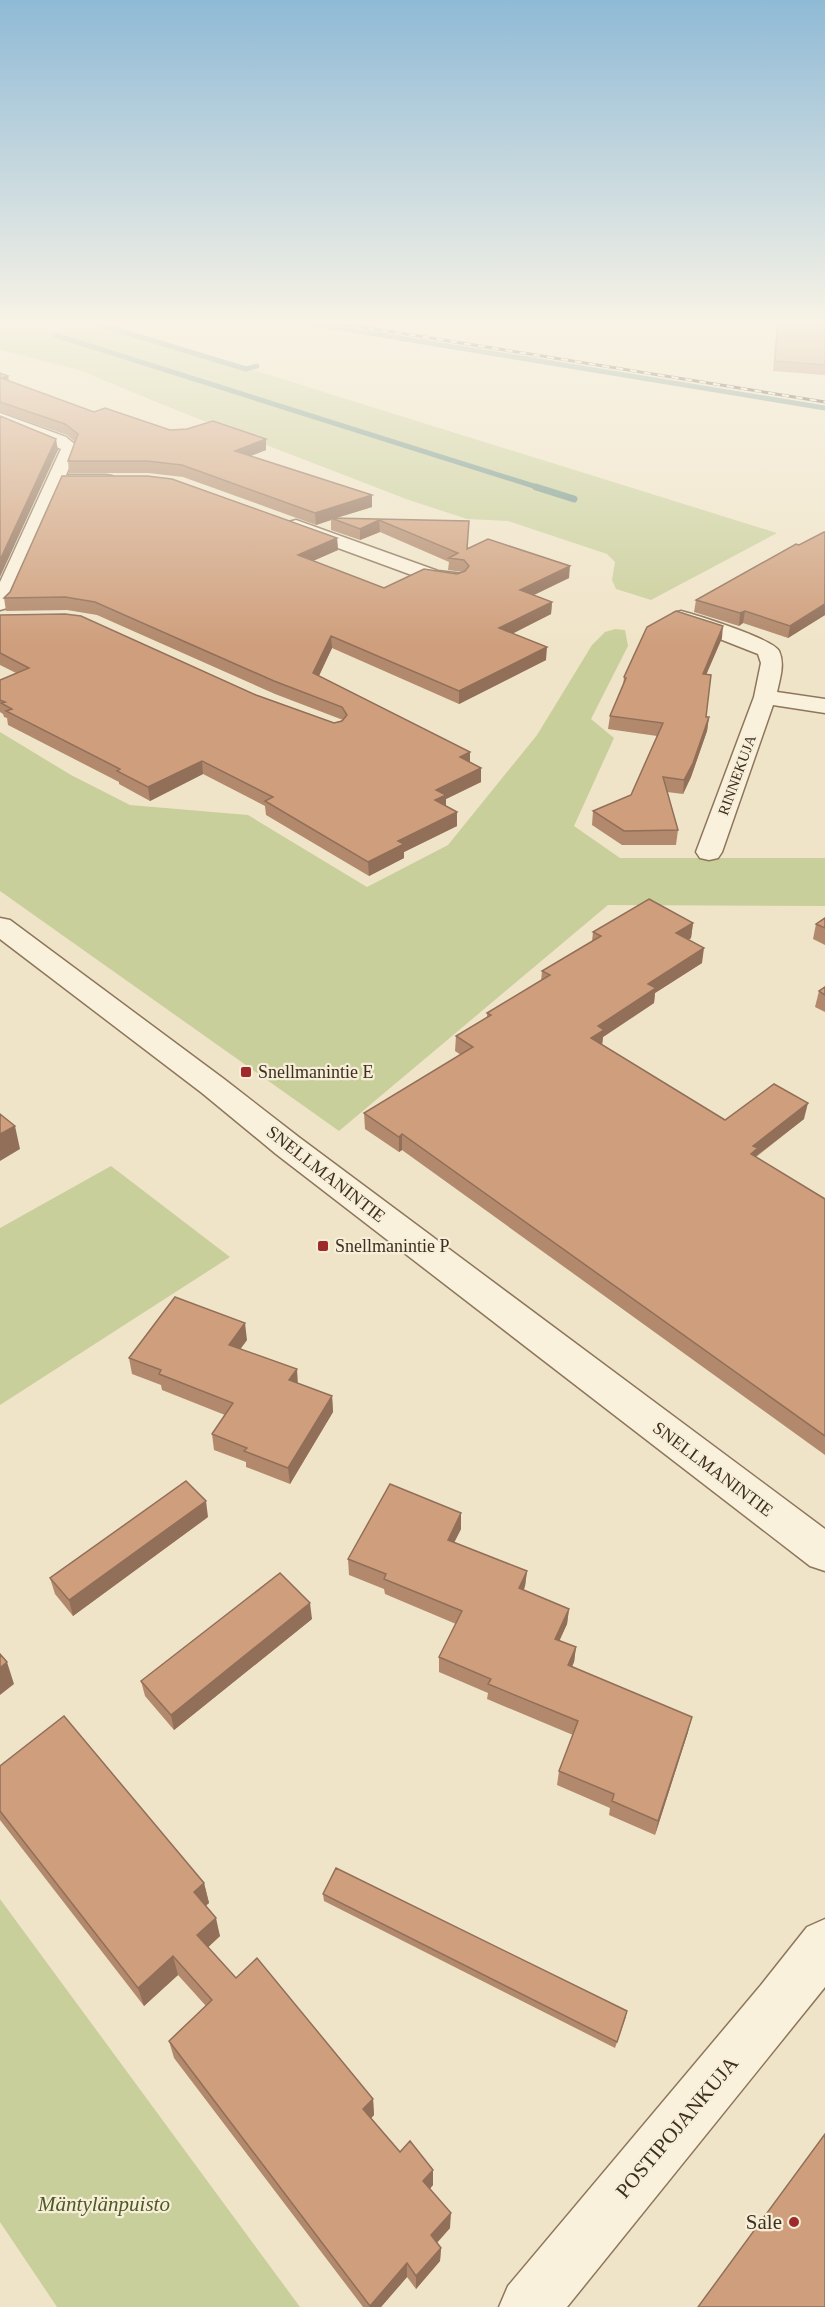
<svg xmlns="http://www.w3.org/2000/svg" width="825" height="2307" font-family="'Times New Roman',serif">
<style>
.green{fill:#c9cf9b}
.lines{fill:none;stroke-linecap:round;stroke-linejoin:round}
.stream-far1{stroke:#6f938a;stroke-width:5}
.stream{stroke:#6f938a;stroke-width:7}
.minor-casing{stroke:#8d765c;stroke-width:3}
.minor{fill:#faf1dc;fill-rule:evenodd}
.rail-casing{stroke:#3d2e20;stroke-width:3}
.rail{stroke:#f7eed8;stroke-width:2;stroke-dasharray:7;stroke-linecap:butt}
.wall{fill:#b2896c}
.shaded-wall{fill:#916f58}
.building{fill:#cf9f7d;stroke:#916f58;stroke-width:1.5}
.poi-dot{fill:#9e2a2b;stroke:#f7eed8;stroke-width:2}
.labels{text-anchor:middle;stroke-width:4.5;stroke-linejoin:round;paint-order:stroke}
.far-street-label{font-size:15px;fill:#3d2e20;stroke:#f7eed8}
.poi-label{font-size:18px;fill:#3d2e20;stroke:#f7eed8;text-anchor:start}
.street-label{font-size:18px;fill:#3d2e20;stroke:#f7eed8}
.near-street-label{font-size:21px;fill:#3d2e20;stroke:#f7eed8}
.near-park-label{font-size:21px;font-style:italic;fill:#4d5a26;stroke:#f7eed8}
.near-poi-label{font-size:21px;fill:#3d2e20;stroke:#f7eed8;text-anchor:end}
</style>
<rect width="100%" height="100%" fill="#f0e4c8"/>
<path class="green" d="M0,321H96L777,533L651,600L616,589L612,580L615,562L607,554L508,521L467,519L406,499L181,412L79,370L0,350Z
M615,629L625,630L628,646L591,719L614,738L574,826L620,858H825V906L608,905L339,1131L0,891V732L71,775L130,805L248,815L367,887L448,845L537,735L592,645L605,632Z
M111,1166L230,1257L0,1405V1228Z
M0,1899L300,2307H57L0,2222Z"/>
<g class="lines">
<path class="stream-far1" d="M88,321L246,369L257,366
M302,322L825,408
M55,335L540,488"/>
<path class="stream" d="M536,487L574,499"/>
<defs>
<path id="minor" d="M0,413L66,437L78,447L66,475H106L112,476L115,480L112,484L106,485H62L10,604L7,608L0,610V582L61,449L0,424Z
M296,520L438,571L463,574L466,578L463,582L456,584L428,581L289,530L287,526L289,522Z
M681,611C697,615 773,639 779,651C785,664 780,678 777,692L825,699V713L773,705L722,852L718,858L709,860L700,858L696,852L754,697L761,663L758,654L674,621L671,617L674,613Z
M0,918L10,920L224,1079L300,1138L825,1529V1571L810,1566L276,1154L202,1093L0,939Z
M825,1919V1987L567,2307H499L508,2286L761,1985L807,1927Z"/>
</defs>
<use href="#minor" class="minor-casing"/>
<use href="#minor" class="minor"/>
<defs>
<path id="rail" d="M326,321L825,402"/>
</defs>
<use href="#rail" class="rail-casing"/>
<use href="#rail" class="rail"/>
</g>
<path class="wall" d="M777,321H825V375L773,371Z
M0,373L9,381L94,412L170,430L266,450L251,456L372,495V507L336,518L469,521L467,549L569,578L534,595L552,602L551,614L513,633L546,660L459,704L332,648L319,676L470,752V762L481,768V782L446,799V806L457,826L404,852V858L369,876L266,815L265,806L203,774L150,801L119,784V782L8,725L7,718L4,717L3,714L0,712V680L16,673L0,665V615L256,695L334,723L343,720L275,694L97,615L67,610L6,611L4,598L337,538L338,550L313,561L384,588L457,574L463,572L448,570L449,562L380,532L360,540L331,530V520L316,525L183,477L148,473H69L68,461L75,442L67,435L0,412Z
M825,532V615L788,638L743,623L739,626L694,612L696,600Z
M722,638L706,674V717H709L707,731L691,777L683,794L667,792L678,830L676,845H622L592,825L593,811L631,795L657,736L608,729L610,716L623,686L624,677Z
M825,918V945L813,939L816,924Z
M693,923L691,938L688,940L702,963L655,993L654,1003L603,1037L602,1045L725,1120L804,1119L756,1157L825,1199V1455L402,1150L399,1152L365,1129L364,1113L461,1055L455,1051L456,1036L487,1018V1013L541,981L542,971L592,941L593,932Z
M825,987V1012L815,1007L819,991Z
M247,1340L240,1349L298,1383L332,1396L333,1412L290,1484L246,1467V1462L214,1450L212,1434L225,1415L162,1390L161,1385L132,1374L129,1358Z
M208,1517L73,1616L55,1594L50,1578Z
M461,1529L454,1543L527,1571L525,1586L524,1590L569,1609L567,1624L559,1641L576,1647L574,1662L572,1666L688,1732L655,1835L609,1815L610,1808L557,1785L559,1771L573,1735L487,1699L488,1693L439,1672V1657L456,1624L385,1594L384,1589L349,1575L348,1559Z
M312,1619L174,1730L145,1696L141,1681Z
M0,1766L204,1883L209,1903L206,1905L220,1936L208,1947L236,1978L373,2099L374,2115L371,2118L400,2152L433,2185L430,2189L450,2228L437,2243L441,2248L440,2261L416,2289L407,2277L381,2307H363L174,2058L169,2041L206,2006L178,1975L144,2006L0,1820Z
M323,1894L626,2017L615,2048L324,1901Z"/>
<path class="shaded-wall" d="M8,376L10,386L1,378Z
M56,439L58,450L0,577V560Z
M266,439V450L235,462V451Z
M372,495V507L333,519L331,518V520L316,525L315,513Z
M379,520L380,532L360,540V529Z
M337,538L338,550L299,567L298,555Z
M570,566L569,578L519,602L520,590Z
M552,602L551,614L498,641L499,628Z
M825,604V615L788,638L790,626Z
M745,611L743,623L739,626L740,613Z
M723,626L722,638L701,687L703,674Z
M331,636L332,648L314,686L313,673Z
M547,647L546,660L459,704V691Z
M709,717L707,731L691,777L683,794L684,780Z
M470,752V766L460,757Z
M202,761L203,774L150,801L148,787Z
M481,768V782L446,799V809L435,800L436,790Z
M457,812V826L404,852V858L369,876L368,862L398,841Z
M693,923L691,938L674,949L676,933Z
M704,948L702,963L655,993L654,1003L603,1037L602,1045L591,1038L598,1026L648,984Z
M808,1103L804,1119L756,1156L748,1169L753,1146Z
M15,1126L20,1149L0,1161V1134Z
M402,1134V1150L399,1152V1137Z
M245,1323L247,1340L231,1362L229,1345Z
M297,1369L298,1385L289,1380Z
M332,1396L333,1412L290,1484L288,1468Z
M206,1501L208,1517L73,1616L69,1600Z
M461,1513V1529L447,1556L448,1540Z
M527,1571L525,1586L517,1604L519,1588Z
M310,1603L312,1619L174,1730L171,1715Z
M569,1609L567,1624L553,1655L555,1639Z
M576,1647L574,1662L566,1680L568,1665Z
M7,1662L14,1684L0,1695V1668Z
M692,1717L688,1732L655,1835L658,1821Z
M204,1883L209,1903L199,1912L194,1892Z
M216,1918L220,1936L201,1954L197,1935Z
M173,1956L178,1975L144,2006L138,1988Z
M373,2099L374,2115L365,2125L363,2109Z
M433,2170V2185L423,2196V2181Z
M451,2213L450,2228L431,2249V2235Z
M441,2248L440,2261L416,2289V2276Z
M407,2263V2277L381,2307H370V2306Z"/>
<path class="building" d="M778,321H825V365L775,361Z
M0,373L8,376L1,378L94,412L105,408L170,430L187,429L213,421L266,439L235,451L372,495L315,513L182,465L147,461H68L78,434L65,424L0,402Z
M0,416L56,439L0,560Z
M62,476H147L172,479L337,538L298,555L384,588L424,569L457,574L465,571L469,566L464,560L449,558L458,553L379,520L360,529L331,518L469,521L467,549L488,539L570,566L520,590L552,602L499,628L547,647L459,691L331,636L313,673L470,752L460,757L481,768L436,790L446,795L435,800L457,812L398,841L404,844L368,862L265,801L273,797L202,761L148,787L117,771L120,769L6,711L12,709L1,703L5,702L0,700V680L29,668L0,653V615L65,614L81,616L256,695L334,723L342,721L347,715L342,707L274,681L95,602L65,597L4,598L10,592Z
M824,532H825V604L790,626L745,611L740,613L696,600L796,544L799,545Z
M676,611L723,626L703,674L711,675L706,717H709L693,763L684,780L663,777L678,830L624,831L593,811L631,795L663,723L610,716L626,678L624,677L647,627Z
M649,899L693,923L676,933L704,948L648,984L656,988L598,1026L604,1030L591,1038L725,1120L774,1084L808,1103L753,1146L758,1148L751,1154L825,1199V1436L402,1134L399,1137L364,1113L473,1047L456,1036L491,1015L487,1013L550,975L542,971L601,936L593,932Z
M825,918V928L816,924Z
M825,987V995L819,991Z
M0,1114L15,1126L0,1134Z
M175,1297L245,1323L229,1345L297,1369L289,1380L332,1396L288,1468L244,1451L247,1448L212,1434L233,1403L159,1374L161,1370L129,1358Z
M186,1481L206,1501L69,1600L50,1578Z
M390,1484L461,1513L448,1540L527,1571L519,1588L569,1609L555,1639L576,1647L568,1665L692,1717L658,1821L612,1801L614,1794L559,1771L578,1721L488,1684L491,1679L439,1657L462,1611L384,1579L386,1574L348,1559Z
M280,1573L310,1603L171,1715L141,1681Z
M0,1654L7,1662L0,1668Z
M64,1716L204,1883L194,1892L216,1918L197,1935L236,1978L257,1958L373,2099L363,2109L400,2152L410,2141L433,2170L423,2181L451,2213L431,2235L441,2248L416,2276L407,2263L370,2306L169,2041L212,2000L173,1956L138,1988L0,1811V1766Z
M336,1868L627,2011L617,2042L323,1894Z
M825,2134V2307H698Z"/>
<linearGradient id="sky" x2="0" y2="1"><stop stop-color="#8fbad6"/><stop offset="0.5" stop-color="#f8f3e6"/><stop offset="1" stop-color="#f8f3e6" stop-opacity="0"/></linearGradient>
<rect width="825" height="644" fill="url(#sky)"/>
<g class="poi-dot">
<rect x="240" y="1066" width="12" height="12" rx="3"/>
<rect x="317" y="1240" width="12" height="12" rx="3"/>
<circle cx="794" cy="2222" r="6"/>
</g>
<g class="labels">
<g class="far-street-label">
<text transform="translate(737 775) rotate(-70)" y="5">RINNEKUJA</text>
</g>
<g class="poi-label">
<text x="258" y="1078">Snellmanintie E</text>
<text x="335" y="1252">Snellmanintie P</text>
</g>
<g class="street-label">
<text transform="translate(326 1174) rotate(38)" y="6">SNELLMANINTIE</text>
<text transform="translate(713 1469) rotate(37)" y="6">SNELLMANINTIE</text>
</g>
<g class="near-street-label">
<text transform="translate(677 2127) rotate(-50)" y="7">POSTIPOJANKUJA</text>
</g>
<g class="near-park-label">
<text x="104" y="2211">Mäntylänpuisto</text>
</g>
<g class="near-poi-label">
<text x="782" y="2229">Sale</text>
</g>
</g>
</svg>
